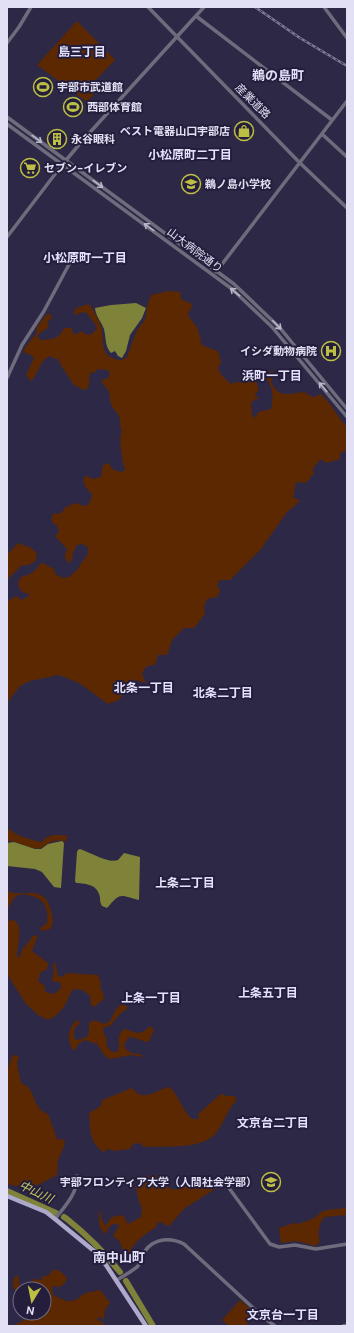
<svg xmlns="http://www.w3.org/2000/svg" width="354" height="1333" font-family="'DM Sans','Noto Sans JP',sans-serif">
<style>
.green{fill:#5b2801}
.water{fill:#7f8239}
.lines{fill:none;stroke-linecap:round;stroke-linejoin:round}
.river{stroke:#7f8239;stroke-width:6}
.minor{stroke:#6e6c7c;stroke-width:3.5}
.major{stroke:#ada9ca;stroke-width:4.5}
.rail-casing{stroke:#807c96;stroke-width:2.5}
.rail{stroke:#241e3c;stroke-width:1;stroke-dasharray:3;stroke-linecap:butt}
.oneway{stroke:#b9b7ca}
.labels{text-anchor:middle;stroke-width:4;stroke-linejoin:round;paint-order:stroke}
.poi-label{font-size:11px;font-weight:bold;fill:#e2e0f4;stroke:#241e3c;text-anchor:start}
.street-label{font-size:11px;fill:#e2e0f4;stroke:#241e3c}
.neighbourhood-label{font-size:12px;font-weight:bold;fill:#e4e1fa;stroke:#241e3c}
.water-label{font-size:12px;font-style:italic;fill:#c4c861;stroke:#241e3c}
.quarter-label{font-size:13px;font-weight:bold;fill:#e4e1fa;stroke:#241e3c}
</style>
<rect width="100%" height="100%" fill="#2e2847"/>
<path class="green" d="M76,22H78L115,60L89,87L95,93L87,102L37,65Z
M169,291L180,292L181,299L192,304L191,309L188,313C189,320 195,322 197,328C199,333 201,338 201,344L206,347L218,351L221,363L218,367C219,374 226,380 232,384L236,382L246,383L253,377L255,379L259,390L256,393L255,396L260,398L254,400L251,403L252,415L256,418L258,412L271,409C274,398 273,384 264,376L266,372L268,373L272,371L275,373L271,381C278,400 290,393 305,392L308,395L315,397L320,394C331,402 337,417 347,427V450L340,453V459L326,463L321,459L313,468L314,473L306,483L296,482L293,497L300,501L287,512L261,549L230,580H220L217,585L220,591L217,597L207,599L204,607L205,614L194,628H184L172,640L168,653L166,655H158L155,665C147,665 145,667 142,674L145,681V683L137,680L122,691V696L119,700L108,704L79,683L59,675L30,681L20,686L7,703V602L16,596L22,600L30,595L21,591L18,585L19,580L23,576C31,575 35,571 40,564L43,563L54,569L55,574L63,578L69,577L77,570L82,562L88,554V547L82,544L77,545L73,553L72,560L69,563C64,558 64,556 67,549L55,536L59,532L58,527L53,523L51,519L54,513L60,514L66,507L76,503L84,506L88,505L91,499L92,494C87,489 82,485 84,477L87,476L93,479L101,477L103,465L109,463C112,470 115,471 122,472L125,469C122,462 118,437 122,431C119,426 121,421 119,416C117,412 113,409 112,406C107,394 114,395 102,383L103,379H107L110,374L108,370L98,369L94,373L91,372C88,377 90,383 88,388L84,390L74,385L62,367L58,359L53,358L49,356L43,361L33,379L31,381L26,375L34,358L31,355L23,352L26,346L36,334L37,327L44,317L49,313L52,318L47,322L49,326C46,331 40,331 37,336L40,340C53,339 58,340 64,328H71L74,334H77L81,331L87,335L92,334L97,328C95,322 90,319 88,314L83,312L74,315V312L76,308L89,304C93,309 101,324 102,330C103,337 102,349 107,355C111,358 117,360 122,360L127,357L137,330L145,320L147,307L151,295Z
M18,543L31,548L37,553C37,563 31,566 22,565L7,580V555Z
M7,828C17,836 30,840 42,842C48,833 59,835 68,836L65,842C60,839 52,841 47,844C45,845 43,847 41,848C32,851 18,840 7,841Z
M7,890C17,900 45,881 51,911C53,918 54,923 50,929L41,931L40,928L47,923C49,910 45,899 32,896C28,895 23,894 19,895C12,897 12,904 7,909Z
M14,920C24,927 17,946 17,957H20L22,950L33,936L38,935L32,951L48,963L47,969L40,973L38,981L45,986V992L54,994L61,988V983L52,981L54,971L53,964L55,962L58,976L62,977L67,973L98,975L101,984L100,987L103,993L104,999L94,1007L91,1005L90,996C84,991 80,988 72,990C65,1005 64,1012 48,1020L38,1015L26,1004L7,974V921Z
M120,1005H125L128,1008L120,1014L110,1026L104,1027L103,1031L107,1040L106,1045L112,1052H116L119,1048C119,1041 117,1033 125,1029L137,1033L143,1032L150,1026L154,1030L149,1041L147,1042L131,1037L128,1038L124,1045C127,1054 134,1053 142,1055L144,1057L132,1055L110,1059L105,1056L97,1044L85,1040L78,1044L76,1049L73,1050C66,1038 68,1030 76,1020L79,1021V1025L76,1026L74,1030V1038L77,1040L85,1038L89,1034V1023C95,1018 97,1022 104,1024L110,1021L116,1009Z
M15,1055L19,1057L17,1063L21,1083C38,1089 30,1108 48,1114L57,1139L65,1140L64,1146L58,1160L57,1175L38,1185L26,1188L7,1184V1068L9,1066L12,1056Z
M169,1087C178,1093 185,1116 193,1119C193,1119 199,1119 199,1119L198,1114L221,1094L227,1096H235L236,1101C227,1110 224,1122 217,1132C204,1150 164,1146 144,1147L140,1143L133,1144L130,1149L114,1151L108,1149L104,1152C90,1145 90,1129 89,1115V1113L101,1106L102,1100L132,1088C145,1103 153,1091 169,1087Z
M153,1175L166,1177V1186C177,1195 183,1184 193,1184C200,1185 207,1186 215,1185V1189L185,1208L169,1226L165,1225L162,1222L157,1223L156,1227C145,1234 136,1241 129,1252L132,1256V1259L124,1260L119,1263L117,1261L125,1255C121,1248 122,1241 114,1237L113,1235L119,1227L117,1224H113L109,1227L106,1234C98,1229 99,1221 99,1212L100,1210L101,1217L105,1226L112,1217L123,1215L128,1224L141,1217L142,1208C138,1202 138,1193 135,1186L145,1177Z
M347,1208V1215L324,1217C319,1224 317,1234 320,1241L316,1246L296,1241L281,1243L279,1228L294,1223L298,1224L310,1220L316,1217L321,1212L327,1210Z
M54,1269L61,1272L67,1278L65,1283L60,1287L53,1286L52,1290L53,1295L66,1301H71L78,1299L82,1295L88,1292H92L97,1290L101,1291L110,1303L105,1310L104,1319L98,1317L97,1319L107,1326H110H12L23,1321L28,1313H44V1289H20V1296C14,1290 9,1282 17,1275L19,1278V1284L24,1287H29L30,1282L34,1279L41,1280L43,1276H48Z
M240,1300L256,1314L247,1324L249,1326H229L222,1320Z"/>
<path class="water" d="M136,303L146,308L142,318L130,335L126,351L122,358L118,356L115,351L111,353C105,347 106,337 104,329C101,321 96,317 95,308L111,305Z
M62,841L64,843L61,888L54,887L42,872L35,869L7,866V843L14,842L35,849H41L48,844Z
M80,849C89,852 109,864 118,860C120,858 122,855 124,853L140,857L139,900C119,895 121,892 107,908L102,906C100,903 100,900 100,897C97,884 87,884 76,883L75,881L77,852L78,850Z"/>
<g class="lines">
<path class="river" d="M7,1191L56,1213
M64,1217L67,1219C87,1235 104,1252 120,1272
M126,1281L153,1326"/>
<path class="minor" d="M148,7L299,162L347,208
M324,7L347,38
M196,16L332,120
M7,43L19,27L31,7
M7,117L234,284L280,328L347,409
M7,124L232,289L272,327L347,417
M322,134L347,157
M7,237L62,165L83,140L204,7
M216,272L347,101
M7,378L22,345L44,311L73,257
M226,1184L270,1244L279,1247L295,1245L316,1249L347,1244
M55,1219C65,1206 78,1193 77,1176
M117,1280C123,1276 133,1271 138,1266C141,1262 142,1256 145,1251C154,1238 171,1237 184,1244L263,1317L275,1326
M343,1326L347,1325"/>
<path class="major" d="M7,1196L46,1212L55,1219L94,1251L106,1265L146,1326"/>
<defs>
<path id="rail" d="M255,7L300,38L347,66"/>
</defs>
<use href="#rail" class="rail-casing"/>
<use href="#rail" class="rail"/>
</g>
<defs><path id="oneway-shaft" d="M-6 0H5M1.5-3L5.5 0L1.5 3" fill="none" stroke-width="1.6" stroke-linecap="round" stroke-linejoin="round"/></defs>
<g class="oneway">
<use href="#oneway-shaft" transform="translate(37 139) rotate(36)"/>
<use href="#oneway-shaft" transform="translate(98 184) rotate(36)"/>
<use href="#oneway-shaft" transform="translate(149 227) rotate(-144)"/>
<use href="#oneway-shaft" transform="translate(235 292) rotate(-140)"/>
<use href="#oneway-shaft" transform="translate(277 325) rotate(46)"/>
<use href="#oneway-shaft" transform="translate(323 387) rotate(-129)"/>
</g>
<defs>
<symbol id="stadium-ring" viewBox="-11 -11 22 22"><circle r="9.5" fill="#241e3c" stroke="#bcbf44" stroke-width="1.5"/><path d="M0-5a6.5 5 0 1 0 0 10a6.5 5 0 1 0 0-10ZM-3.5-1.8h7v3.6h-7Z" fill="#bcbf44"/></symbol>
<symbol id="shop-ring" viewBox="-11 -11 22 22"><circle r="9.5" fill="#241e3c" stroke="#bcbf44" stroke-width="1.5"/><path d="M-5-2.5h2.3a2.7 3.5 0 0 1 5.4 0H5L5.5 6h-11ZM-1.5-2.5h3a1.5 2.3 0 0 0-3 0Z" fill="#bcbf44"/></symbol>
<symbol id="building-ring" viewBox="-11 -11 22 22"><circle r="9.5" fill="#241e3c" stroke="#bcbf44" stroke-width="1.5"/><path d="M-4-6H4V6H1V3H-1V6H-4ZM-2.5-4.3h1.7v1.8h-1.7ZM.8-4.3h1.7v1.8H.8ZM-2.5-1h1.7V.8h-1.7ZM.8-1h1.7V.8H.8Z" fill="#bcbf44"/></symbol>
<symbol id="supermarket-ring" viewBox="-11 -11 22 22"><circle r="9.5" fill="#241e3c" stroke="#bcbf44" stroke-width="1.5"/><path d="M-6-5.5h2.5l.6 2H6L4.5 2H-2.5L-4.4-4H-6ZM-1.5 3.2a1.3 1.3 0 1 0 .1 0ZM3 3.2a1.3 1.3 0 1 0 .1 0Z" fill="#bcbf44"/></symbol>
<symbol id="school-ring" viewBox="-11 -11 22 22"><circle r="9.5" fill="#241e3c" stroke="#bcbf44" stroke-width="1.5"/><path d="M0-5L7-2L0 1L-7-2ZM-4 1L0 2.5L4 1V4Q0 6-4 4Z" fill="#bcbf44"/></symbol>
<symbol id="hospital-ring" viewBox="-11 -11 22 22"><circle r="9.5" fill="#241e3c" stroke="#bcbf44" stroke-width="1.5"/><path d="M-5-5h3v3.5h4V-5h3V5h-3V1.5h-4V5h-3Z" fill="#bcbf44"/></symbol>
<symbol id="university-ring" viewBox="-11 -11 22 22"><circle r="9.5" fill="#241e3c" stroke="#bcbf44" stroke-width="1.5"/><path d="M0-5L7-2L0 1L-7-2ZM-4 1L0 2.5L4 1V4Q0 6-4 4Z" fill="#bcbf44"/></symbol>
</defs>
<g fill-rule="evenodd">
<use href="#stadium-ring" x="32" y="76" width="22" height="22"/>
<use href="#stadium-ring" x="62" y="96" width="22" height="22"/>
<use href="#shop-ring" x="233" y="120" width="22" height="22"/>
<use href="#building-ring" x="46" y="128" width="22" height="22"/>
<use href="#supermarket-ring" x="19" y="157" width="22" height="22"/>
<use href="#school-ring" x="180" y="173" width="22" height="22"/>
<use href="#hospital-ring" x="320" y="340" width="22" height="22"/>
<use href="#university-ring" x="260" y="1171" width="22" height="22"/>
</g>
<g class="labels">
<g class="poi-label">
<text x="57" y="91">宇部市武道館</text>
<text x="87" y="111">西部体育館</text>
<text x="230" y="135" text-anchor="end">ベスト電器山口宇部店</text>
<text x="71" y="143">永谷眼科</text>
<text x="44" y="172">セブン-イレブン</text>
<text x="205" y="188">鵜ノ島小学校</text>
<text x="317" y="355" text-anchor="end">イシダ動物病院</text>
<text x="257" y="1186" text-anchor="end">宇部フロンティア大学（人間社会学部）</text>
</g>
<g class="street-label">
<text transform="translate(253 101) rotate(45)" y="4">産業道路</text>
<text transform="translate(195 250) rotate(37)" y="4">山大病院通り</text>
</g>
<g class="neighbourhood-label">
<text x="82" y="56">島三丁目</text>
<text x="190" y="159">小松原町二丁目</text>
<text x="85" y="262">小松原町一丁目</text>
<text x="272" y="380">浜町一丁目</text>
<text x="144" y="692">北条一丁目</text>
<text x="223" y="697">北条二丁目</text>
<text x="185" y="887">上条二丁目</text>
<text x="268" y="997">上条五丁目</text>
<text x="151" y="1002">上条一丁目</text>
<text x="273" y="1127">文京台二丁目</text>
<text x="283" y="1319">文京台一丁目</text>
</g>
<g class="water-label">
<text transform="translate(36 1192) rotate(25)" y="4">中山川</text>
</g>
<g class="quarter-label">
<text x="278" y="80">鵜の島町</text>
<text x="119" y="1262">南中山町</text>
</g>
</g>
<rect width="354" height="1333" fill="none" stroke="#e2e0f4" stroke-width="16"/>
<g transform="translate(32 1301) rotate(190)"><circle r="19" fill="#241e3c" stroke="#706c86"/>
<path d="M0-3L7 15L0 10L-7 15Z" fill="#bcbf44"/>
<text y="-6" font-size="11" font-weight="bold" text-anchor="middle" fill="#e2e0f4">N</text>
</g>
</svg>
